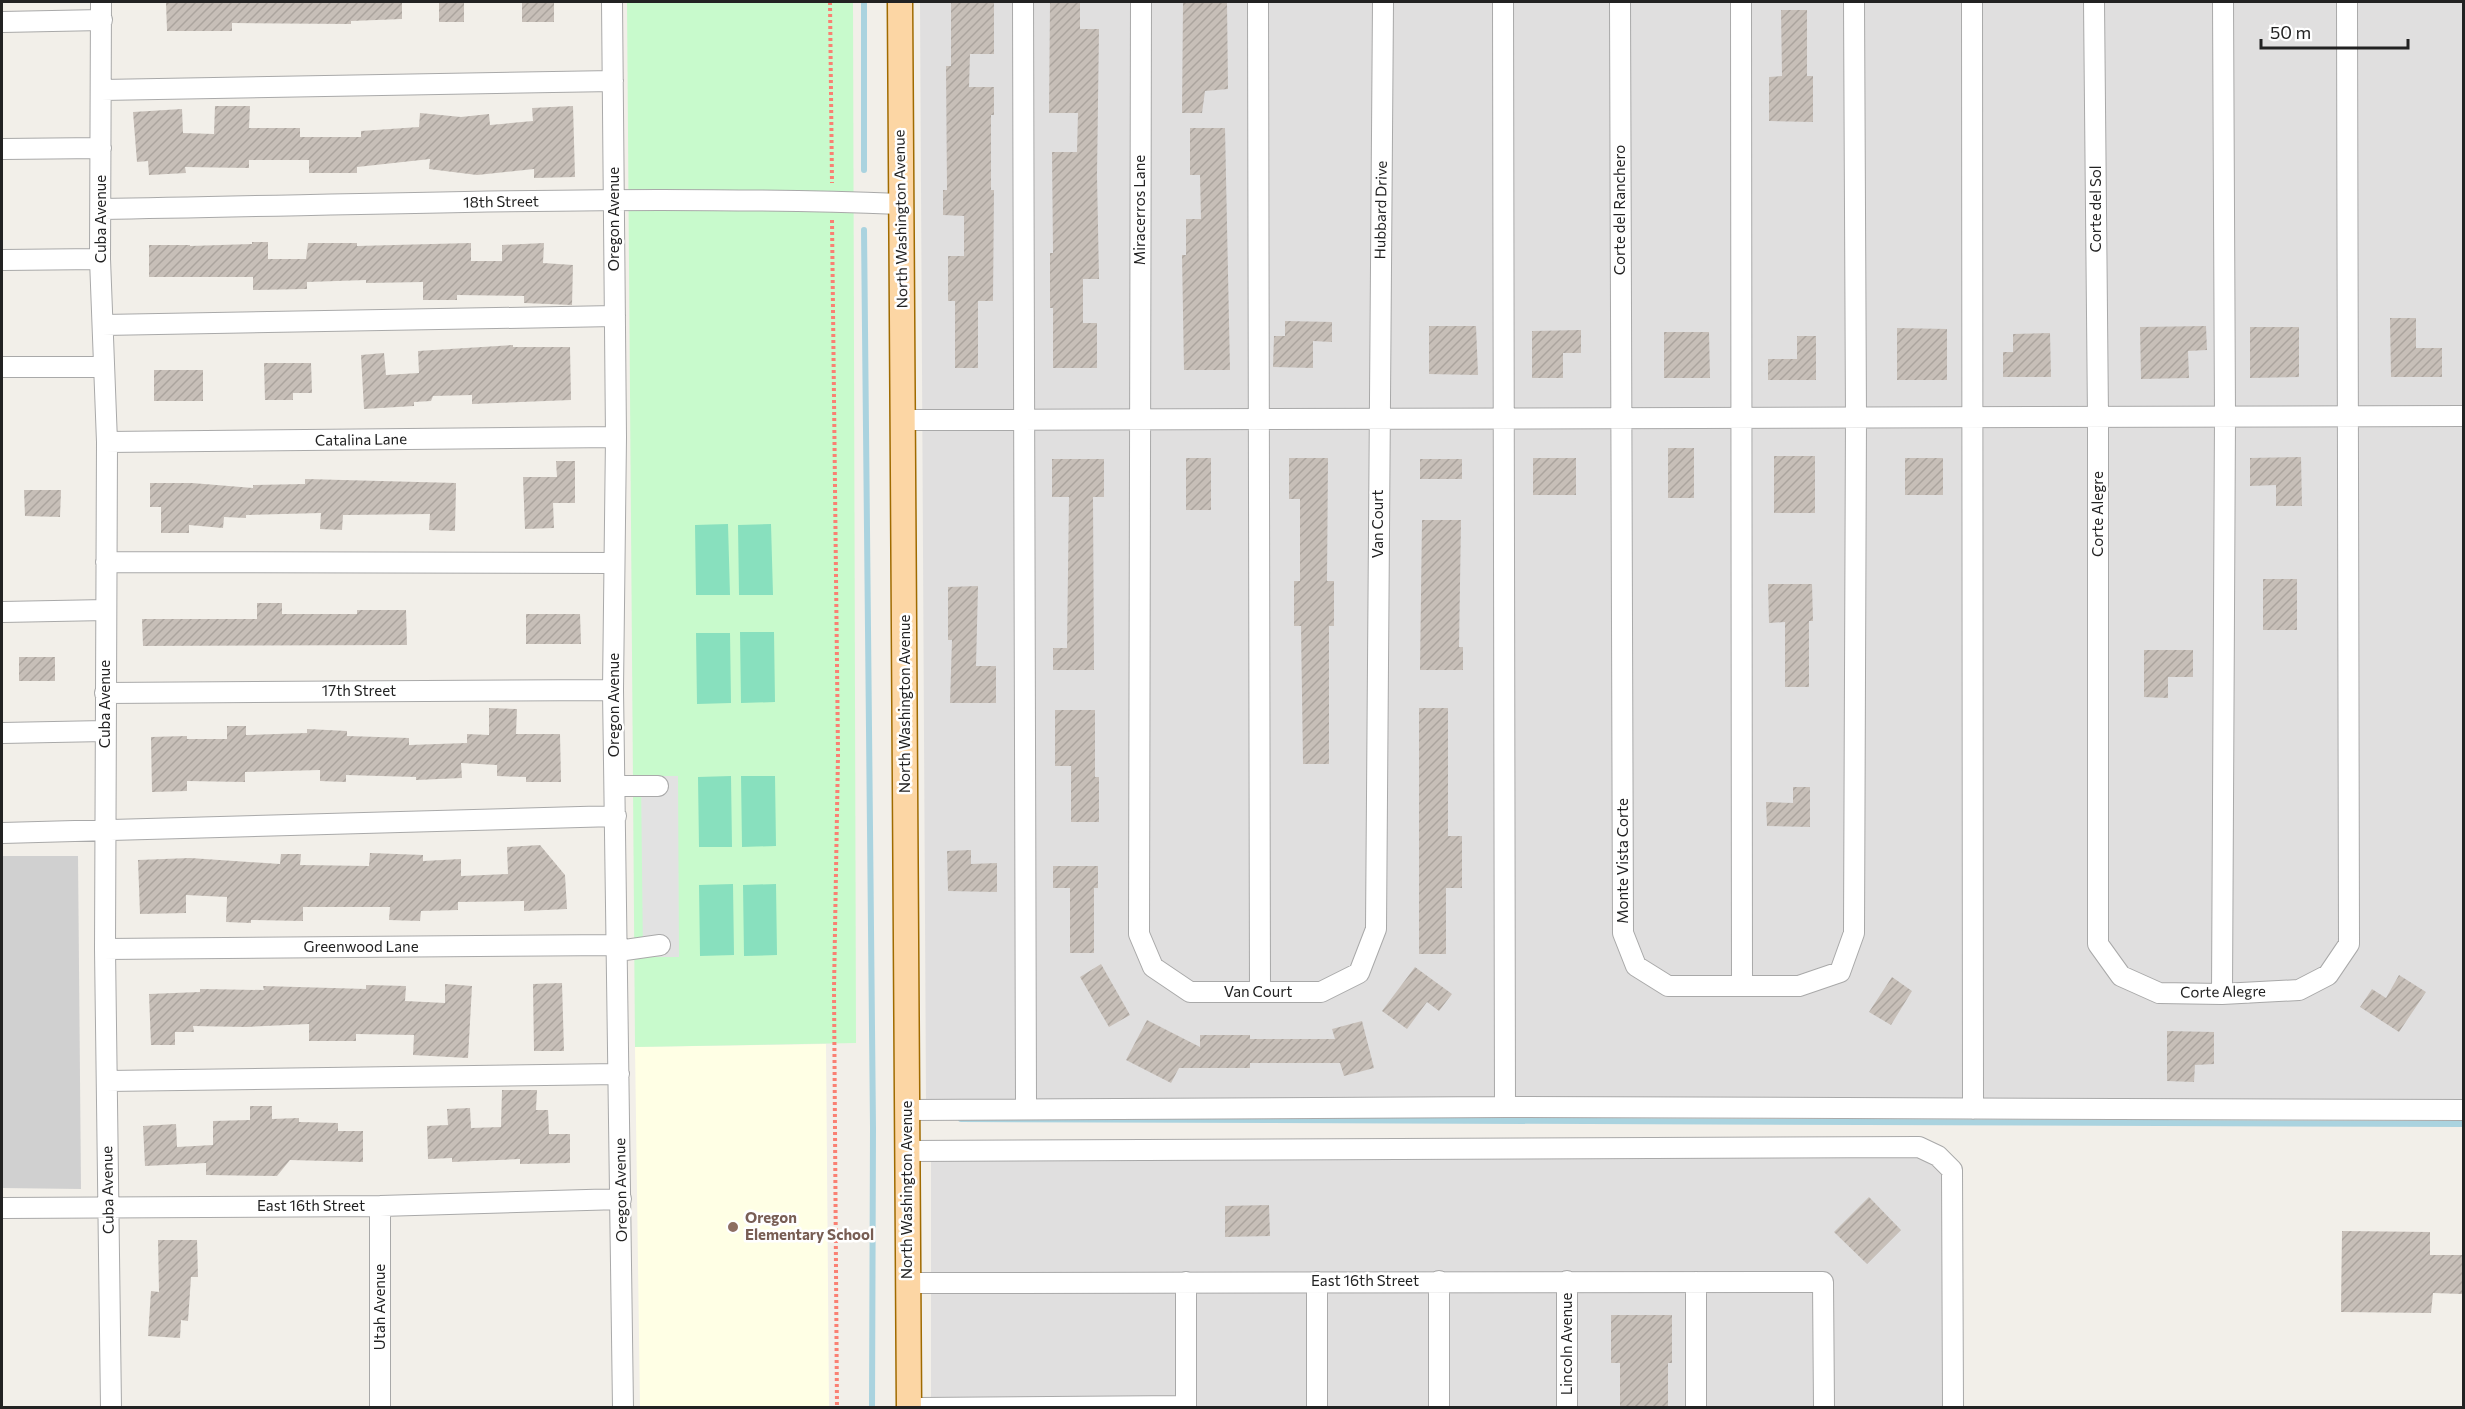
<svg xmlns="http://www.w3.org/2000/svg" width="2465" height="1409" font-family="Commissioner,sans-serif">
<style>
.residential{fill:#e0dfdf}
.education{fill:#ffffe5}
.religious{fill:#d0d0d0}
.park{fill:#c8facc}
.pitch{fill:#88e0be}
.parking{fill:#e2e2e2}
.lines{fill:none;stroke-linecap:round;stroke-linejoin:round}
.stream{stroke:#aad3df;stroke-width:6}
.building{fill:url(#building-hatch)}
.minor-casing{stroke:#a9a9a9;stroke-width:22}
.major-casing{stroke:#a06b00;stroke-width:27}
.path{stroke:#fa8072;stroke-width:4;stroke-dasharray:3 3;stroke-linecap:butt}
.minor{stroke:#fff;stroke-width:20}
.major{stroke:#fcd6a4;stroke-width:24}
.education-dot{fill:#8d6e63;stroke:#fff;stroke-width:2}
.labels{text-anchor:middle;stroke-width:5;stroke-linejoin:round;paint-order:stroke}
.street-label{font-size:15px;fill:#222;stroke:#fff}
.education-label{font-size:15px;font-weight:bold;fill:#785e54;stroke:#fff;text-anchor:start}
</style>
<defs>
<pattern id="building-hatch" width="6" height="6" patternUnits="userSpaceOnUse" patternTransform="scale(1.5)"><rect width="6" height="6" fill="#c7bfb8"/><path d="M-1 1l2-2M0 6l6-6M5 7l2-2" fill="none" stroke="#aba49e"/></pattern>
</defs>
<rect width="100%" height="100%" fill="#f2efe9"/>
<path class="residential" d="M920,2H2463V1102L926,1100Z
M1924,1155L1944,1175V1407H931V1157Z"/>
<path class="education" d="M826,1044L829,1407H640L635,1047Z"/>
<path class="religious" d="M2,856H78L81,1189L2,1188Z"/>
<path class="park" d="M627,2H853L856,1043L635,1047Z"/>
<path class="pitch" d="M728,524L730,595H696L695,525Z
M771,524L773,595H739L738,525Z
M740,632H774L775,702L741,703Z
M696,633H730L731,703L697,704Z
M731,776L732,847H699L698,777Z
M741,776H775L776,846L742,847Z
M733,884L734,955L700,956L699,885Z
M776,884L777,955L744,956L743,885Z"/>
<path class="parking" d="M641,776H678L679,957H643Z"/>
<g class="lines">
<path class="stream" d="M864,2V170
M864,230L873,1128L872,1408
M961,1119L2464,1124"/>
</g>
<path class="building" d="M166,2H402V19L351,21V24L232,23V31H167Z
M439,2H464V22H439Z
M522,2H554V22H522Z
M951,2H994V54H970L969,87H994V115H991V190H994L993,301H978V368H955V301H948V256H964V216L943,215V190H947L946,66H951Z
M1050,2H1080V29H1099L1097,175L1099,279H1083V323H1097V368H1053V308H1050V253H1053L1052,152H1077L1078,113H1049Z
M1183,3H1227L1228,89L1205,91L1202,113H1182Z
M1781,10H1807V76H1813V122L1769,121V77L1782,76Z
M215,106H250L249,128H300V137H361V131L419,127L420,113L461,117L489,114L490,125L533,121L532,108L573,106L575,177L534,178V169L477,175L429,169L430,159L357,167V173H309V160H249V168L185,167L186,173L149,175L148,161L137,162L133,112L182,109L183,133L214,134Z
M1190,128H1225L1230,370H1184L1182,255H1186V219H1201L1200,175H1190Z
M252,242H268V259H306L308,243H357V246L471,243V261H502V245L544,243L543,263L573,265L572,305L524,303V296L457,295V300H423V282L366,283V280L307,282V289L253,290V277H149V245H190V246L252,244Z
M2390,318H2416V348H2442V377H2391Z
M1285,321L1332,322V342L1313,341V368L1273,367L1274,336H1285Z
M1429,326H1476L1478,375L1429,374Z
M2206,326L2207,350L2188,351L2189,378L2141,379L2140,327Z
M2250,327H2299V377L2250,378Z
M1897,328L1947,329V380H1897Z
M1581,330V353H1563V378H1532V331Z
M1664,332H1709L1710,378H1664Z
M2050,333L2051,377H2003V352H2013V334Z
M1797,336H1816V380H1768V359H1797Z
M513,345V347H570L571,400L472,404V395L433,396L431,401L414,402V406L364,409L361,355L384,353L386,375L419,373L418,351Z
M264,363H311L312,393H293V400H265Z
M154,370H203V401H154Z
M1668,448H1694V498H1668Z
M1774,456H1815V513H1774Z
M2301,457L2302,506H2276V485L2250,486V458Z
M1186,458H1211V510H1186Z
M1289,458H1328L1327,581H1334V626H1329V764H1303L1301,626H1294V581H1300V499H1289Z
M1533,458H1576V495H1533Z
M1905,458H1943V495H1905Z
M1052,459H1104V497H1093L1094,670H1053V648H1067L1069,497H1052Z
M1420,459H1462V479H1420Z
M556,461H575V503H553L554,528L525,529L523,477H557Z
M305,479L456,483L455,531L429,530L430,514L343,515L342,530L320,529L321,513L246,515V518L224,517L223,528L189,525V533H161V507H150V483H192L253,488V485L305,484Z
M24,490H61L60,517L25,516Z
M1422,520H1461L1459,647H1463V670H1420Z
M2263,579H2297V630H2263Z
M1768,584H1812L1813,621H1809V687H1785V622L1769,623Z
M978,586L976,666H996V703H950L952,640H948V587Z
M257,603H282V614H357V610H406L407,645L143,646L142,619H257Z
M526,614H580L581,644H526Z
M2144,650H2193V677H2168V698L2144,697Z
M19,657H55V681H19Z
M489,708L517,709L516,734H560L561,782H526V777L497,776V765L461,763L462,778L416,780V777L346,775V782L320,781V770L245,772V782L187,781V791L152,792L151,737L187,736V739H227V726H246V735L307,733V729L347,731V736L409,738V745L467,743V734L489,735Z
M1419,708H1448V836H1462V888H1446V954H1419Z
M1055,710H1095V777H1099V822H1071V766H1055Z
M1793,787H1810V827L1767,826L1766,802L1793,803Z
M540,845L565,875L567,909L524,911V901L458,902V910L421,911L420,921L389,920L390,907H303V921L251,920V923L226,922L227,897L186,895V913L140,914L138,860L190,858L280,864L281,854H301L300,865L369,866L370,853L423,855V861L461,859V876L508,874L507,847Z
M971,850V864L997,863V892L948,891L947,851Z
M1053,866H1098V888H1094V953H1070V888H1053Z
M1101,964L1130,1015L1109,1027L1080,977Z
M1415,967L1452,994L1439,1011L1427,1002L1407,1029L1382,1011Z
M2399,975L2426,992L2399,1032L2360,1007L2372,989L2386,998Z
M1892,977L1912,991L1891,1025L1869,1012Z
M562,983L564,1051H534L533,984Z
M445,984L472,986L468,1058L413,1055L414,1035L356,1034V1041H309V1024L246,1027L193,1026L194,1032H175V1045H151L149,994L200,992V989L264,990L263,986L366,989V985L406,986L405,1001L445,1003Z
M1147,1020L1200,1047V1035H1250V1039H1335L1332,1029L1362,1021L1374,1068L1344,1076L1340,1063H1250V1068H1179L1171,1083L1126,1060Z
M2167,1031L2214,1032V1064L2195,1065L2194,1082L2167,1081Z
M502,1090H537L536,1110H548L549,1134H570V1163L520,1164V1159L452,1162V1158L428,1159L427,1126L448,1125L447,1109L470,1108L471,1128L501,1127Z
M250,1106H272V1119L299,1118V1122L338,1123V1131H363V1162L290,1160L277,1176L206,1175V1163L145,1166L143,1126L176,1124L177,1147L213,1145V1121L250,1120Z
M1869,1197L1901,1230L1867,1264L1834,1232Z
M1269,1205L1270,1236L1225,1237V1206Z
M2342,1231L2430,1232V1255H2463V1294L2433,1293L2431,1313L2341,1312Z
M158,1240H197L198,1277H191L188,1321L181,1320L180,1338L148,1336L151,1291L159,1292Z
M1611,1315H1672V1363H1668V1407H1620V1363H1611Z"/>
<g class="lines">
<defs>
<path id="minor" d="M101,2L100,259L107,442L105,949L111,1408
M612,2L616,437L613,690L623,1408
M1023,2L1026,1108
M1141,2L1139,934L1153,967L1190,992H1321L1359,973L1376,929L1383,2
M1258,2L1260,992
M1503,2L1505,1107
M1620,2L1623,933L1636,966L1668,986H1799L1840,972L1854,933L1856,418L1854,2
M1741,2L1742,985
M1972,2L1973,1109
M2094,2L2098,417V944L2121,976L2159,993L2222,994L2299,990L2328,975L2349,944L2347,2
M2,22L102,20
M102,90L613,81
M2,149L101,148
M101,209C367,205 634,194 900,204
M2,260L100,259
M103,325L615,316
M2,367H104
M904,420L2464,416
M107,442L616,437
M106,562L614,563
M2,612L106,610
M105,693L613,690
M2,733L105,731
M615,786H658
M2,833L616,816
M105,949L618,945
M618,951L660,945
M2222,994L2225,417L2223,2
M107,1081L619,1074
M907,1110L1505,1107L2464,1110
M907,1151L1919,1147L1938,1156L1952,1170L1953,1408
M380,1206V1408
M2,1208L380,1206L621,1199
M1567,1281V1408
M1696,1282V1408
M907,1283L1823,1282L1824,1408
M920,1408L1186,1406
M1186,1408V1282
M1317,1408V1282
M1439,1408V1281"/>
<path id="major" d="M900,2L909,1408"/>
</defs>
<use href="#minor" class="minor-casing"/>
<use href="#major" class="major-casing"/>
<path class="path" d="M830,2L832,183
M832,220L838,754L834,989L837,1408"/>
<use href="#minor" class="minor"/>
<use href="#major" class="major"/>
</g>
<circle class="education-dot" cx="733" cy="1227" r="6"/>
<g class="labels">
<g class="street-label">
<text transform="translate(501 202) rotate(-1)" y="5">18th Street</text>
<text transform="translate(2096 209) rotate(-90)" y="5">Corte del Sol</text>
<text transform="translate(1140 210) rotate(-90)" y="5">Miracerros Lane</text>
<text transform="translate(1381 210) rotate(-89)" y="5">Hubbard Drive</text>
<text transform="translate(1620 210) rotate(-90)" y="5">Corte del Ranchero</text>
<text transform="translate(101 219) rotate(-90)" y="5">Cuba Avenue</text>
<text transform="translate(614 219) rotate(-90)" y="5">Oregon Avenue</text>
<text transform="translate(901 219) rotate(-91)" y="5">North Washington Avenue</text>
<text transform="translate(361 440) rotate(-1)" y="5">Catalina Lane</text>
<text transform="translate(2098 514) rotate(-90)" y="5">Corte Alegre</text>
<text transform="translate(1378 524) rotate(-90)" y="5">Van Court</text>
<text x="359" y="696">17th Street</text>
<text transform="translate(105 704) rotate(-90)" y="5">Cuba Avenue</text>
<text transform="translate(905 704) rotate(-90)" y="5">North Washington Avenue</text>
<text transform="translate(614 705) rotate(-90)" y="5">Oregon Avenue</text>
<text transform="translate(1623 861) rotate(-90)" y="5">Monte Vista Corte</text>
<text x="361" y="952">Greenwood Lane</text>
<text x="1258" y="997">Van Court</text>
<text transform="translate(2223 992) rotate(-1)" y="5">Corte Alegre</text>
<text transform="translate(108 1190) rotate(-91)" y="5">Cuba Avenue</text>
<text transform="translate(621 1190) rotate(-91)" y="5">Oregon Avenue</text>
<text transform="translate(907 1190) rotate(-90)" y="5">North Washington Avenue</text>
<text x="311" y="1211">East 16th Street</text>
<text x="1365" y="1286">East 16th Street</text>
<text transform="translate(380 1307) rotate(-90)" y="5">Utah Avenue</text>
<text transform="translate(1567 1344) rotate(-90)" y="5">Lincoln Avenue</text>
</g>
<g class="education-label">
<text x="745" y="1223">Oregon<tspan x="745" dy="17">Elementary School</tspan></text>
</g>
</g>
<rect width="2465" height="1409" fill="none" stroke="#222222" stroke-width="6"/>
<path d="M2261 39v9h147v-9" fill="none" stroke="#222222" stroke-width="3"/>
<text x="2270" y="39" font-size="18" fill="#222222" stroke="#ffffff" stroke-width="4.5" paint-order="stroke">50 m</text>
</svg>
